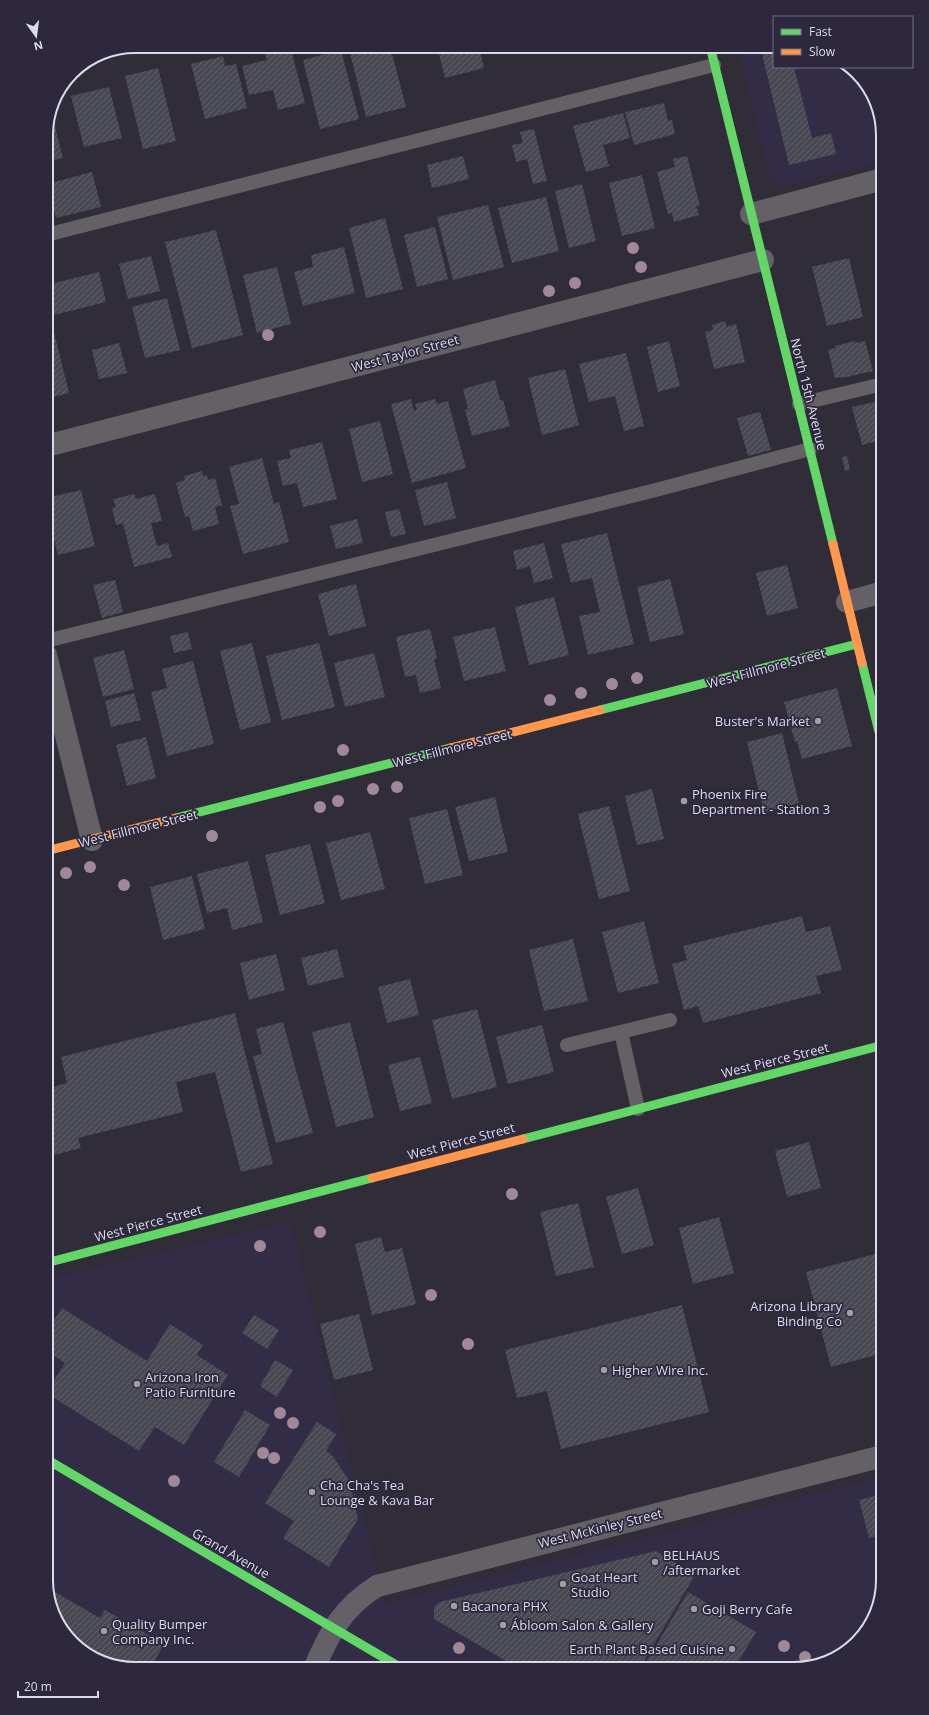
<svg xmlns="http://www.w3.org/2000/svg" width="929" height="1715" font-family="'Open Sans',sans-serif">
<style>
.built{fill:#332c46}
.building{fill:url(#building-hatch)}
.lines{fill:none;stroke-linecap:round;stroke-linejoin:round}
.lane{stroke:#646166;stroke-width:14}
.street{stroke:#646166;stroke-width:22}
.fast{stroke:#63d668;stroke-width:9}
.slow{stroke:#ff974d;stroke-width:9}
.tree{fill:#a18899}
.poi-dot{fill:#a09dab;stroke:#2d283e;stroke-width:1.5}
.labels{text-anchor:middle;stroke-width:3.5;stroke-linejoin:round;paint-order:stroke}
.street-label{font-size:13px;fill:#dddae9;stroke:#2d283e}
.poi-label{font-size:13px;fill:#dddae9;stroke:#2d283e;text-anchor:start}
.rim{fill:none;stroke:#dddae9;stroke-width:2}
</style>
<defs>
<pattern id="building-hatch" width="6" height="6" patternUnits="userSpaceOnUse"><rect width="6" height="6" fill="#474852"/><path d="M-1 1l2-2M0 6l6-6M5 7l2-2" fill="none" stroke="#61626b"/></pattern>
</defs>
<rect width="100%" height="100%" fill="#302d39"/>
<path class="built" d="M738,46H774V67H850L876,101L883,135V161L787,185L777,184L770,178Z
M291,1222L385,1604L883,1477V1580L868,1629L828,1662L794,1669H130L85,1654L53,1614L46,1580V1279Z"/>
<path class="building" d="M283,46H290L305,103L278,110L273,90L249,95L242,66L267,60L264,51Z
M361,46H390L406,107L366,117L349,49Z
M437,46H479L484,68L445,78Z
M760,46H774V67H794L812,138L831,133L836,154L789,165Z
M341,50L359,119L320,129L303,60Z
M223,56L225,66L236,64L247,108L205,119L191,64Z
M158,68L176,141L143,149L125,76Z
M109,87L122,138L84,147L71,96Z
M664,103L668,121L672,120L675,134L634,145L625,112Z
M51,111L63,158L46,162V130Z
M623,113L630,138L603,145L609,166L586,172L573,126Z
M534,129L547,181L533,184L527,159L516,162L512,145L523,143L520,132Z
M463,156L469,179L432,188L427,165Z
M687,156L700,206H696L699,215L674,222L672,213L668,214L657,172L675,167L673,159Z
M92,172L101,207L56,218L47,184Z
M642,175L655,228L622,236L609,183Z
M582,184L596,241L569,248L555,191Z
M546,197L559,251L512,263L498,208Z
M488,205L504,267L453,280L437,217Z
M385,218L403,289L366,298L349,228Z
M435,227L448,279L417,287L404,235Z
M216,230L243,335L192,348L165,242Z
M344,247L355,293L303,306L294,272L313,267L311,255Z
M151,256L160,291L128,299L119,264Z
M849,258L863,317L827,326L812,267Z
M277,267L291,324L257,333L243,275Z
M99,272L106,302L46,317V285Z
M167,298L180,350L145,358L132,307Z
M725,321L727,327L736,324L745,362L714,369L705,332L713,330L712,325Z
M52,324L69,393L46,399V325Z
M669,341L680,386L658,392L647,347Z
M855,341V343L865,341L873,371L842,378V377L835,378L828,350L836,348L835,346Z
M119,343L127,373L99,379L92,350Z
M626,353L644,426L624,431L615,396L589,402L579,364Z
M565,369L579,425L542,435L528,378Z
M495,380L500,400H503L510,426L472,436L465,410L468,409L463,389Z
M411,399L414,411L417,410L415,404L435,399L437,404L448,401L466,468L412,483L391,404Z
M883,400V440L862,445L852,407Z
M760,412L771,450L748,456L737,418Z
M380,421L393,474L362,482L349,429Z
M322,442L337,499L303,507L297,483L283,486L277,461L291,458L289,450Z
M847,456L850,470L845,471L842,457Z
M262,458L274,504L279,502L289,542L243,554L230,506L239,504L229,467Z
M202,471L203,476L207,475L208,480L215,478L222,505L215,507L219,524L193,531L189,516L185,517L176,483L185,480L184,476Z
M447,482L456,518L424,526L415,490Z
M81,490L95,546L58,555L46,507V498Z
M134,494L136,499L155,494L162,521L151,523L157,546L168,543L172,557L134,567L123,523L116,525L112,508L116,507L113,499Z
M399,509L406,534L391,537L385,512Z
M357,519L363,543L336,549L330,526Z
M607,533L634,644L588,655L579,616L600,612L592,578L571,583L561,544Z
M544,543L553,578L534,583L530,566L517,570L513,551Z
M787,565L798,608L767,616L756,573Z
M670,579L684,634L650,642L637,587Z
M115,580L123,612L102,618L93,585Z
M356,584L366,626L329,636L318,594Z
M554,597L569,655L529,665L515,607Z
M495,627L506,671L464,681L453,637Z
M430,629L437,658L434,659L441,688L420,693L416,675L405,677L396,637Z
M188,632L192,649L174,653L170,636Z
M252,643L271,722L240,730L220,651Z
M319,643L335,707L282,720L266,656Z
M124,650L134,689L103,697L93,658Z
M374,653L385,697L345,707L334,663Z
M193,661L214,744L167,756L151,692L167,688L162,669Z
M837,688L852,746L802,759L797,741L795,742L784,702Z
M134,693L141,720L111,727L105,701Z
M782,733L799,803L764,812L747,742Z
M146,737L156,778L127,786L116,745Z
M652,789L664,839L637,845L625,796Z
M495,797L508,852L469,861L455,807Z
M609,806L630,891L599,899L578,814Z
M447,809L463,875L425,884L409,818Z
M370,832L385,889L341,900L326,843Z
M310,844L325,903L280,915L265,855Z
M248,861L263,922L232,930L227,908L207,913L197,874Z
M192,876L205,929L163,940L150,887Z
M802,916L806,932L830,926L842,970L816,976L821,993L703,1023L698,1006L684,1010L672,964L687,960L683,946Z
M644,921L659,983L618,993L602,932Z
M573,939L588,1001L544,1011L529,950Z
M337,949L344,977L308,986L301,958Z
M276,954L285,990L249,1000L240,963Z
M410,979L419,1015L387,1023L378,987Z
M477,1009L497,1087L452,1099L432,1020Z
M235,1013L273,1164L241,1172L215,1072L176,1082L183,1112L78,1138L81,1148L46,1157V1089L67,1083L61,1057Z
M283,1022L313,1133L276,1143L253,1056L262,1054L256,1029Z
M350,1022L374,1117L336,1127L312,1032Z
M542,1025L554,1072L508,1084L496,1037Z
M420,1057L432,1103L400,1111L388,1065Z
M809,1142L821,1188L787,1197L775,1151Z
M638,1188L654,1245L622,1254L606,1197Z
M578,1203L594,1267L556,1276L540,1212Z
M719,1217L734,1273L693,1284L679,1228Z
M381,1237L385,1252L402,1248L416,1304L372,1315L355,1244Z
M883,1252V1353L831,1367L806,1272Z
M682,1305L709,1412L561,1449L547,1391L517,1398L505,1350Z
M62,1308L147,1361L170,1324L203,1345L197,1355L228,1375L184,1445L155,1427L139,1451L46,1393L65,1363L46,1351V1333Z
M359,1314L373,1370L334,1380L320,1324Z
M254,1315L279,1330L267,1349L242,1333Z
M275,1360L293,1370L277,1397L260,1386Z
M245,1410L270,1425L239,1477L214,1462Z
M317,1422L336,1434L326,1451L331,1454L349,1480L358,1519L329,1567L283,1538L294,1521L265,1503Z
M883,1494V1535L869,1538L859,1500Z
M656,1551L695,1575L639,1669H520L434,1619V1607L440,1602Z
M48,1588L100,1618L105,1610L164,1644L150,1669H130L85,1654L53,1614Z
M688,1592L756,1632L734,1669H642Z"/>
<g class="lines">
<path class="lane" d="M46,235L714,65
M799,404L883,384
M46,641L652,491L810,449
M621,1032L638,1109
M567,1045L670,1020"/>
<path class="street" d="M751,214L883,179
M46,446L763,260
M847,602L883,592
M46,655L92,840
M314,1669C329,1633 343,1607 377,1586L883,1456"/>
<path class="fast" d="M710,46L833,544
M862,663L883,748
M600,710L857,644
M176,818L450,748
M523,1139L883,1045
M46,1263L372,1178
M46,1459L403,1669"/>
<path class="slow" d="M833,544L862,663
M450,748L600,710
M46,851L176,818
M372,1178L523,1139"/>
</g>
<g class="tree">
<circle cx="633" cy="248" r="6"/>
<circle cx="641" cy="267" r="6"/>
<circle cx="575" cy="283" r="6"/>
<circle cx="549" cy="291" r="6"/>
<circle cx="268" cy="335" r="6"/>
<circle cx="637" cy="678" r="6"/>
<circle cx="612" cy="684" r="6"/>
<circle cx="581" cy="693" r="6"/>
<circle cx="550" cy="700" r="6"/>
<circle cx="343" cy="750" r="6"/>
<circle cx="397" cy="787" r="6"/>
<circle cx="373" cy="789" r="6"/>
<circle cx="338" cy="801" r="6"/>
<circle cx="320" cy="807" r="6"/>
<circle cx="212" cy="836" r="6"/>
<circle cx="90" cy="867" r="6"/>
<circle cx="66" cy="873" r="6"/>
<circle cx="124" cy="885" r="6"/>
<circle cx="512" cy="1194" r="6"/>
<circle cx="320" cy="1232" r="6"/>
<circle cx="260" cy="1246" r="6"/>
<circle cx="431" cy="1295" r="6"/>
<circle cx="468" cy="1344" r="6"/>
<circle cx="280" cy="1413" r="6"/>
<circle cx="293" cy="1423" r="6"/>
<circle cx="263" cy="1453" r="6"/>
<circle cx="274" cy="1458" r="6"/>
<circle cx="174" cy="1481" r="6"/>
<circle cx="784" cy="1646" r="6"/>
<circle cx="459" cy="1648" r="6"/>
<circle cx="805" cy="1657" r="6"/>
</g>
<g class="poi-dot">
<circle cx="818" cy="721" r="4"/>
<circle cx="684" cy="801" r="4"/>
<circle cx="850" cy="1313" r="4"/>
<circle cx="604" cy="1370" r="4"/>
<circle cx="137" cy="1384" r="4"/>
<circle cx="312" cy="1492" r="4"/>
<circle cx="655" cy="1562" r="4"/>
<circle cx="563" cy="1584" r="4"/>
<circle cx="454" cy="1606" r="4"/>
<circle cx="694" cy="1609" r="4"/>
<circle cx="503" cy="1625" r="4"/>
<circle cx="104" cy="1631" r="4"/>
<circle cx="732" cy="1649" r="4"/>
</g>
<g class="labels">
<g class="street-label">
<text transform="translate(405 353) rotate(-15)" y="5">West Taylor Street</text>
<text transform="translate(809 394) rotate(76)" y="5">North 15th Avenue</text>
<text transform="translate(766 668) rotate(-15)" y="5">West Fillmore Street</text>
<text transform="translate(452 748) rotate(-14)" y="5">West Fillmore Street</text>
<text transform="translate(138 828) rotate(-14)" y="5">West Fillmore Street</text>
<text transform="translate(775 1060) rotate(-14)" y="5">West Pierce Street</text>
<text transform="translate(461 1141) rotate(-15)" y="5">West Pierce Street</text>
<text transform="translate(148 1223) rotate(-15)" y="5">West Pierce Street</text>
<text transform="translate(600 1528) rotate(-14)" y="5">West McKinley Street</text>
<text transform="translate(231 1553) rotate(30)" y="5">Grand Avenue</text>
</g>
<g class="poi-label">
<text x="810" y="726" text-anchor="end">Buster's Market</text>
<text x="692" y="799">Phoenix Fire<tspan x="692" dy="15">Department - Station 3</tspan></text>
<text x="842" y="1311" text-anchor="end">Arizona Library<tspan x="842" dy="15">Binding Co</tspan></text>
<text x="612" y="1375">Higher Wire Inc.</text>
<text x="145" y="1382">Arizona Iron<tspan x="145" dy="15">Patio Furniture</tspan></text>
<text x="320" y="1490">Cha Cha's Tea<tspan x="320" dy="15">Lounge &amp; Kava Bar</tspan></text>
<text x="663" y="1560">BELHAUS<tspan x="663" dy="15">/aftermarket</tspan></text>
<text x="571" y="1582">Goat Heart<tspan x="571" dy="15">Studio</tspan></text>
<text x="462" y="1611">Bacanora PHX</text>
<text x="702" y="1614">Goji Berry Cafe</text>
<text x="112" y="1629">Quality Bumper<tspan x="112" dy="15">Company Inc.</tspan></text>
<text x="511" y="1630">Ábloom Salon &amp; Gallery</text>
<text x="724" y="1654" text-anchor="end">Earth Plant Based Cuisine</text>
</g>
</g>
<path d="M0 0H929V1715H0ZM135 53H794A82 82 0 0 1 876 135V1580A82 82 0 0 1 794 1662H135A82 82 0 0 1 53 1580V135A82 82 0 0 1 135 53Z" fill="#2d283e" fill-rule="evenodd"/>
<path class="rim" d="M135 53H794A82 82 0 0 1 876 135V1580A82 82 0 0 1 794 1662H135A82 82 0 0 1 53 1580V135A82 82 0 0 1 135 53Z"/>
<rect x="773" y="16" width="140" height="52" fill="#2d283e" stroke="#736f82"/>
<rect x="781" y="29" width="20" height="6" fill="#63d668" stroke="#736f82"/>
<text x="809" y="36" font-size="12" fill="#dddae9">Fast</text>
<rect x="781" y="49" width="20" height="6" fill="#ff974d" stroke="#736f82"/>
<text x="809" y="56" font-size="12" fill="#dddae9">Slow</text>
<g transform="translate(36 36) rotate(166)" stroke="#2d283e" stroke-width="3" paint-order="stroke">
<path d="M0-3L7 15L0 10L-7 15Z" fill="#dddae9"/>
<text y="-6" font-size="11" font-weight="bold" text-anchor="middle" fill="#dddae9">N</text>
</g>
<path d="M18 1691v6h80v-6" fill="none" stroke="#dddae9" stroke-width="2"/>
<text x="24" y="1691" font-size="12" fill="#dddae9" stroke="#2d283e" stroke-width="3" paint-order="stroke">20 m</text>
</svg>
